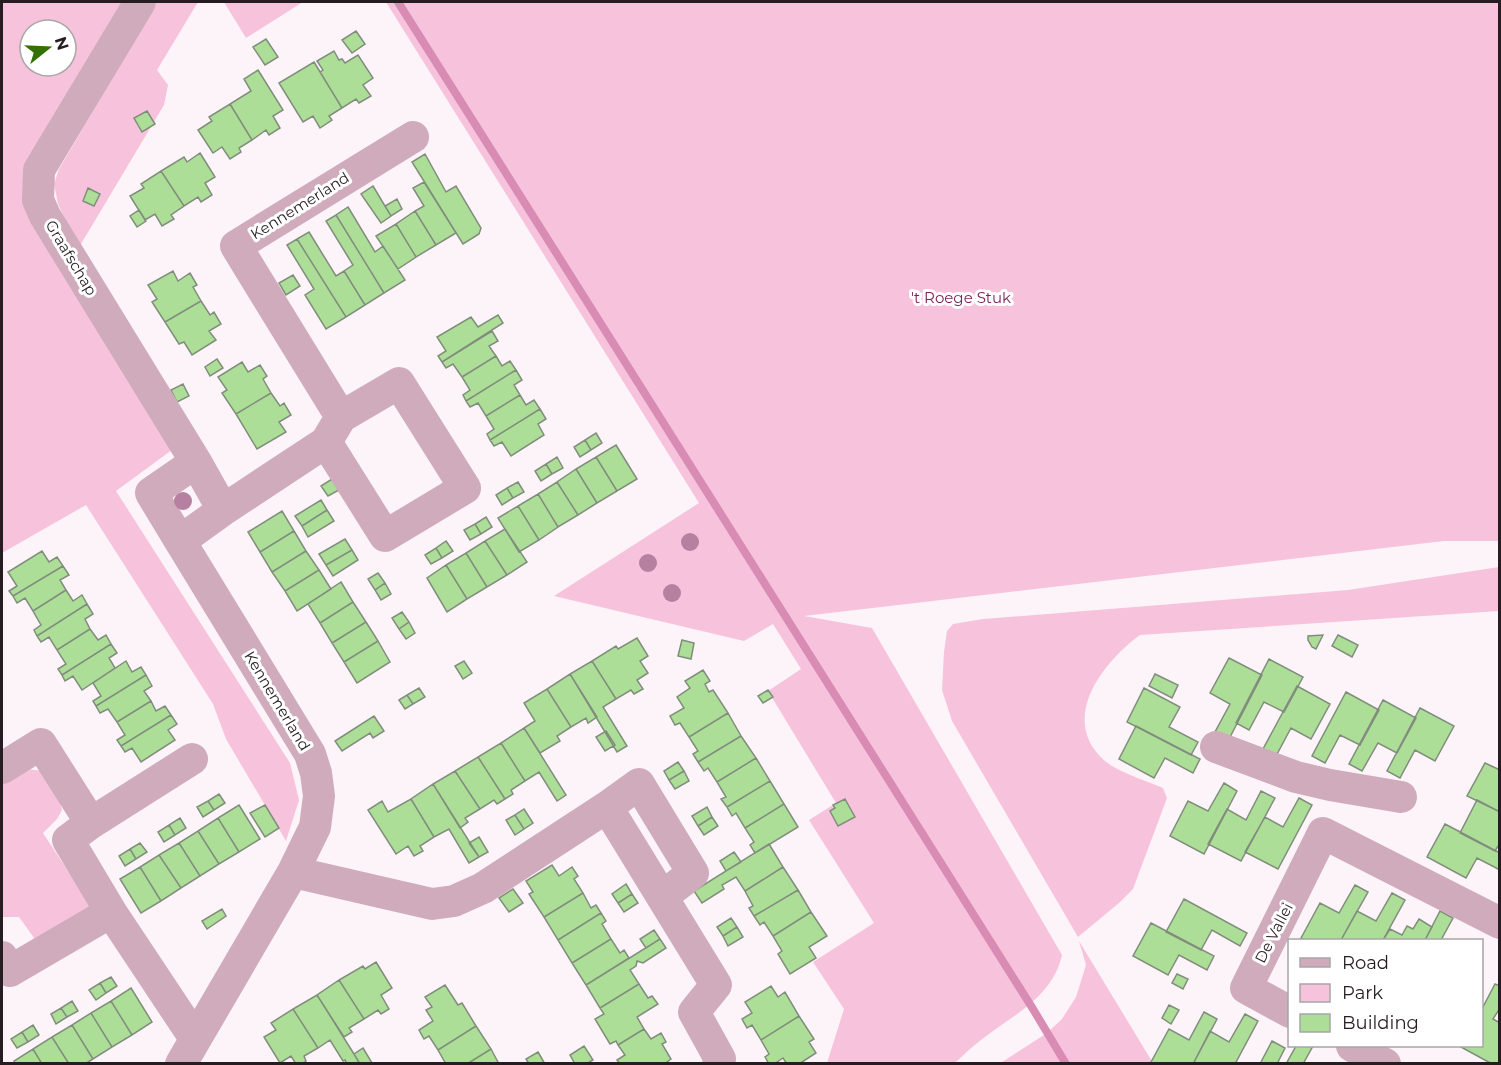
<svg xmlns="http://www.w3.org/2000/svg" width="1501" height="1065" font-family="Montserrat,sans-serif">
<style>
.green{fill:#f7c3dc;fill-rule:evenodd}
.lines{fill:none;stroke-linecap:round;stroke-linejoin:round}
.stream{stroke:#d88bb3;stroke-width:8}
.building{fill:#adde98;stroke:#818d7c;stroke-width:1.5}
.minor{stroke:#cfabbc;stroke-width:32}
.tree{fill:#b680a0}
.labels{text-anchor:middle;stroke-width:6;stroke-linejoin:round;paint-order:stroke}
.street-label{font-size:15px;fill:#251d21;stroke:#fff}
.park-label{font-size:15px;fill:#7c2258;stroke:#fff}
</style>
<rect width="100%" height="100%" fill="#fcf4f8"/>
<path class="green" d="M2,2H126L35,162L176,447L116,491L290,763L299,800L286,841L226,739L213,704L86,505L2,553ZM30,30H66V66H30Z
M157,2H198L157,70L168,85L164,105L78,249L58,204L54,184L59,169Z
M224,2H303L246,38Z
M386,2H1499V541H1444L804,616L872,628L1062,955C1052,1000 1008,1017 976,1044C968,1050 962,1057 955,1063H827L844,1009L813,962L874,923L809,820L836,803L768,691L801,669L773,624L744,641L554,596L699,503Z
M1499,567V611L1140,635C1102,663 1058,720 1105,761C1116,771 1149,782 1163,788L1167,798L1133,889L1119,903L1078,937L952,721L942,690L944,652L947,631L953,624L983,619L1348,590Z
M27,769L43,771L57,790L62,810L57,819L43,833L93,909L37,942L19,917H2V784Z
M1079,941L1153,1063L999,1064L1047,1033L1062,1019L1076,997L1086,965Z"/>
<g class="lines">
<path class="stream" d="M398,2L1033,1009L1066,1064"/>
</g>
<path class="building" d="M356,31L365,44L352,53L342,40Z
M266,39L278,57L265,65L253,47Z
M334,51L339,60L342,59L345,63L358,55L373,78L363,85L371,96L359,103L356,99L342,108L320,72L323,70L317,61Z
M314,62L342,108L329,116L332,120L320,128L313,116L303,122L279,83Z
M258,70L283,110L273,116L280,128L269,135L266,130L252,140L230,104L251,91L244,79Z
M230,104L252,140L239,148L241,152L230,159L222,147L213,153L198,130L212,121L209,117Z
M147,111L155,124L142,132L134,118Z
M200,153L215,177L205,183L212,195L201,202L198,197L184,206L161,171L184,157L187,162Z
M425,154L446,192L456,186L481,228L479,234L463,244L412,162Z
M161,171L184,206L171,215L174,219L162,226L155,214L145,220L130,196L144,188L141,184Z
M424,182L456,233L436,245L415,211L424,206L413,188Z
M373,186L391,216L381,223L361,194Z
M88,188L100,194L94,206L83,201Z
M397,199L402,209L391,216L385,206Z
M348,207L375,252L383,246L405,280L384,293L336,215Z
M139,210L146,221L137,227L130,216Z
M415,211L436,245L416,257L396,224Z
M336,215L384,293L365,305L344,271L353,265L326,221Z
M396,224L416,257L398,269L376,236Z
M309,232L336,276L344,271L365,305L346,317L297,239Z
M297,239L346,317L326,329L305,295L314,289L287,245Z
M173,271L178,281L190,273L197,285L193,287L201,301L165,322L152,302L157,299L148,285Z
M293,275L300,286L286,295L279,283Z
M201,301L210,315L214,312L221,324L209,331L216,340L192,355L184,342L179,344L165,322Z
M498,315L503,323L442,362L438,356L446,351L437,337L471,317L478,327Z
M492,331L498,341L489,346L496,356L462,377L453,364L446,368L442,362Z
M496,356L502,366L510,361L516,370L466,401L463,395L470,390L462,377Z
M217,359L223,368L210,376L205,367Z
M242,362L248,372L260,365L267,376L263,379L271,393L236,414L222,393L227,390L218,377Z
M516,370L522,380L514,385L520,395L486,416L478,403L470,407L466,401Z
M183,384L189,396L177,402L171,390Z
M271,393L280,406L284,403L291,415L279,422L286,432L257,449L236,414Z
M520,395L526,405L534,400L540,409L490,440L487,434L494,429L486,416Z
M540,409L546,419L538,424L544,435L511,456L502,442L494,446L490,440Z
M596,433L602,443L591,450L585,440Z
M585,440L591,450L580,457L574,447Z
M616,445L637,479L617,491L596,457Z
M557,457L563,468L552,474L546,464Z
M596,457L617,491L597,503L576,469Z
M546,464L552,474L541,481L535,471Z
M576,469L597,503L578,515L557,482Z
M332,479L339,490L328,496L321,486Z
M518,482L524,492L513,498L507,488Z
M557,482L578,515L558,527L538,494Z
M507,488L513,498L502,505L496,495Z
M538,494L558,527L539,540L518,506Z
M321,500L327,510L302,526L295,516Z
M518,506L539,540L519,552L498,518Z
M327,510L334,521L308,537L302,526Z
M282,511L294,531L260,552L248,532Z
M486,517L492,527L481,534L475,524Z
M475,524L481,534L470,540L464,530Z
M505,529L527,562L507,575L485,541Z
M294,531L306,551L272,572L260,552Z
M345,539L352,550L326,565L319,554Z
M446,541L453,551L442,558L436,548Z
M485,541L507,575L487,587L466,553Z
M436,548L442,558L431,564L425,555Z
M352,550L358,560L333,576L326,565Z
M42,551L49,562L57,557L63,566L13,596L9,591L17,586L8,572Z
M306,551L319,570L285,591L272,572Z
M466,553L487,587L467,599L446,565Z
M446,565L467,599L447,612L427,578Z
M63,566L69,575L60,580L66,590L33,611L25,598L17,603L13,596Z
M319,570L331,589L297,611L285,591Z
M378,573L385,583L375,590L368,579Z
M341,582L353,602L320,623L308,604Z
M385,583L391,594L381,600L375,590Z
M66,590L73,601L82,595L87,604L37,636L34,630L41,625L33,611Z
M353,602L366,622L332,643L320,623Z
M87,604L93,614L85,619L90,629L57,650L49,637L41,642L37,636Z
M402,612L409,622L399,629L392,618Z
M366,622L378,641L344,662L332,643Z
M409,622L415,633L406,639L399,629Z
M90,629L98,640L106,635L111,644L62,675L58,669L66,664L57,650Z
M1323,635L1316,649L1312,647L1308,640V636Z
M1338,635L1358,645L1352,657L1332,646Z
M637,638L648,656L640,661L648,673L637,680L643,689L634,694L631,690L616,699L592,661L616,646L618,649Z
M682,640L694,643L691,659L678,656Z
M378,641L390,662L357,683L344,662Z
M111,644L117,653L109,658L115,668L82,690L73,676L65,681L62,675Z
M1229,658L1262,675L1229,739L1215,732L1230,704L1210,693Z
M1269,659L1303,677L1284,712L1264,702L1249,730L1236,723Z
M126,661L132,672L141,667L146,675L96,706L93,701L101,696L93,683Z
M464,661L472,673L463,679L455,666Z
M592,661L616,699L603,707L627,746L617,752L570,674Z
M703,670L710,681L705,684L709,692L713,690L728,713L689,737L680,723L675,725L670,716L684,708L677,697L690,688L685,681Z
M570,674L597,717L588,723L586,718L571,727L547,689Z
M1155,674L1178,685L1172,698L1149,686Z
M146,675L152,686L144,691L151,701L117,722L108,709L100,713L96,706Z
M1297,686L1330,704L1311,739L1291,728L1276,756L1263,749Z
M419,688L425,697L413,704L407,695Z
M1144,688L1180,707L1169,727L1198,742L1191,755L1127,722Z
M547,689L571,727L557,736L560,741L540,753L524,728L535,721L524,703Z
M768,690L773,697L763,703L758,696Z
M1346,692L1379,710L1360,745L1340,735L1325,763L1312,756Z
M407,695L413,704L405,709L399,700Z
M1383,700L1416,718L1397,753L1378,743L1362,771L1349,764Z
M151,701L156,711L165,706L171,715L121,746L117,740L125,735L117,722Z
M1420,708L1454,726L1435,761L1415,750L1400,778L1387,771Z
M728,713L741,736L698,762L693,754L698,751L689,737Z
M171,715L177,724L168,730L175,740L141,762L132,748L125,752L121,746Z
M374,716L384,731L373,738L370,733L342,751L335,741Z
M1136,726L1200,759L1193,773L1165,758L1154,778L1119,759Z
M524,728L566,795L557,801L539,772L525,781L501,743Z
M606,731L615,745L605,751L596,737Z
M741,736L756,758L717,782L708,768L704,771L698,762Z
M501,743L525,781L511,790L513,794L505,799L478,757Z
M478,757L505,799L497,804L494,800L480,809L455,771Z
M756,758L770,781L727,807L721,799L726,797L717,782Z
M678,762L684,771L669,780L664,771Z
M1485,763L1500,770V812L1467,796Z
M455,771L480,809L465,818L468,822L460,828L433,784Z
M684,771L689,781L675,789L669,780Z
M770,781L784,804L745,828L736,813L732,816L727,807Z
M1224,783L1237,791L1204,854L1170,836L1188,801L1208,811Z
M433,784L479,857L469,863L449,829L434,837L411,799Z
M1261,791L1275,798L1241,861L1208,844L1227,809L1246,820Z
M219,794L225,803L214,810L208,801Z
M1299,798L1312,805L1278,869L1245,852L1265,817L1283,827Z
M411,799L434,837L420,846L423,851L414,856L408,846L396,854L368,810L382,801L388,812Z
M845,799L855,817L838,826L830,811L835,808L833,805Z
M1477,800L1500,812V843L1495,851L1460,833Z
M208,801L214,810L203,817L197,807Z
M784,804L798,827L755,853L750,845L754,842L745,828Z
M239,805L260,839L239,852L218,818Z
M265,805L279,828L265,837L250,813Z
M707,807L712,817L698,826L692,816Z
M524,809L533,823L524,829L515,815Z
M515,815L524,829L515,835L506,820Z
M712,817L718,826L704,835L698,826Z
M180,818L186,828L175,835L169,825Z
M218,818L239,852L219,864L198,831Z
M1445,824L1500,853V870L1477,858L1466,878L1427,857Z
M169,825L175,835L164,842L158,832Z
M198,831L219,864L200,876L179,843Z
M479,837L488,852L479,857L469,843Z
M140,843L147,852L136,859L130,849Z
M179,843L200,876L181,888L159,855Z
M769,844L783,867L745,891L736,877L722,885L724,889L702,903L694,891Z
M130,849L136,859L125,866L119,856Z
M734,852L741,862L726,871L720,861Z
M159,855L181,888L161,901L140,867Z
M552,865L559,876L572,867L578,876L574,879L583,893L544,917L529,894L533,892L526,881Z
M140,867L161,901L141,913L120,879Z
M783,867L798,890L754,916L749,908L753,906L745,891Z
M626,884L632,894L618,903L612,894Z
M1355,885L1368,892L1341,940H1306L1301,938L1320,903L1339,913Z
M513,889L523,903L509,912L499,898Z
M798,890L811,912L773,936L764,922L760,925L754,916Z
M583,893L591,908L596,905L601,913L558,940L544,917Z
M1392,893L1405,900L1383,940H1341L1357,911L1376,921Z
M632,894L638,903L624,912L618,903Z
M1184,899L1247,933L1240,946L1212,930L1201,950L1166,932Z
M222,909L226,916L207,929L202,921Z
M1440,911L1453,918L1441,940H1425Z
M811,912L827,936L809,947L816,958L790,974L778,954L782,951L773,936Z
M601,913L606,921L602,924L611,939L572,963L558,940Z
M731,918L737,927L723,936L717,927Z
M1419,919L1432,927L1425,940H1383L1390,929L1402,935L1407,926L1413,929Z
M1151,923L1214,956L1207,970L1179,955L1168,975L1133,956Z
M737,927L743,937L728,946L723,936Z
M654,930L660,939L646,948L640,939Z
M611,939L620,953L624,950L629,958L586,985L572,963Z
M660,939L666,948L643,963L637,961L636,966L630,970L639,984L600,1008L586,985Z
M376,962L392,988L381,995L389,1009L381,1014L378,1010L364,1019L339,980L363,966L365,969Z
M1177,974L1188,979L1183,989L1172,983Z
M111,977L117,986L106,993L100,983Z
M339,980L364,1019L349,1028L352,1032L344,1037L317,995Z
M100,983L106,993L96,1000L89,990Z
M639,984L648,998L652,996L658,1004L637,1017L644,1029L618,1045L616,1041L610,1044L595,1019L604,1014L600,1008Z
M1495,984L1500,986V1008L1493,1019L1500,1023V1064H1492L1461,1047V1046H1482V1009Z
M445,985L458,1005L462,1003L476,1026L438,1050L429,1036L424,1039L419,1030L433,1021L426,1010L432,1007L425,997Z
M771,986L778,997L785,992L799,1016L761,1040L752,1025L747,1028L742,1019L752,1013L745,1002Z
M131,988L152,1022L132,1035L111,1001Z
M317,995L354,1054L360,1064H347L345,1060L343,1061L330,1040L318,1048L293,1009Z
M72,1001L78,1011L67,1017L61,1008Z
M111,1001L132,1035L112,1047L91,1013Z
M1169,1005L1179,1010L1171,1024L1162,1018Z
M61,1008L67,1017L56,1024L51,1014Z
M293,1009L318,1048L304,1056L306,1061L302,1064H296L291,1056L280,1063L264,1037L276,1030L271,1023Z
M1204,1012L1217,1019L1193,1064H1150L1169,1029L1189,1040Z
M91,1013L112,1047L93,1059L72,1025Z
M1245,1014L1258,1021L1235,1064H1193L1210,1031L1229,1042Z
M799,1016L814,1039L809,1042L816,1053L799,1064H787L783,1058L774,1064H769L765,1057L769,1054L761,1040Z
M33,1025L39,1035L28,1042L22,1032Z
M72,1025L93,1059L85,1064H69L52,1037Z
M476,1026L491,1049L467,1064H446L438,1050Z
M644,1029L651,1039L661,1033L666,1042L662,1044L671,1059L664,1064H620L617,1060L625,1055L618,1045Z
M22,1032L28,1042L17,1048L11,1039Z
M52,1037L69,1064H42L33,1049Z
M1272,1041L1285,1048L1277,1064H1260Z
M584,1046L593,1060L586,1064H575L570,1055Z
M1296,1046H1313L1303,1064H1286Z
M363,1048L372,1063L370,1064H360L354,1054Z
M33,1049L42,1064H15L14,1061Z
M491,1049L499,1064H467Z
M538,1052L545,1064H529L526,1059Z"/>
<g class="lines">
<path class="minor" d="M140,2L39,170L38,200L45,216L196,462L223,510
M326,442L385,536L465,488L399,383L341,417
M180,541L151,493L196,462
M1216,747L1296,777L1330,785L1401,797
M192,759L91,823L68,840L111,912L194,1037
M2,768L41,744L91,823
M607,807L639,784L693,873L663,896
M293,872L432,904L454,901L483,888L607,807L716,985L694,1012L720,1059L718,1064
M2,957L10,971L111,912
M1290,1012L1246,988L1323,833L1500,923
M1352,1046L1385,1064
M181,1064L293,872L315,827L319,796L316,773L310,754L180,541L223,510L326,442L341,417L236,246L413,137"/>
</g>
<g class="tree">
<circle cx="183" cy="501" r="9"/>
<circle cx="690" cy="542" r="9"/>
<circle cx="648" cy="563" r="9"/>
<circle cx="672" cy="593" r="9"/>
</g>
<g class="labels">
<g class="street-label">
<text transform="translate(300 206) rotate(-32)" y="5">Kennemerland</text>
<text transform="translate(71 258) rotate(59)" y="5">Graafschap</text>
<text transform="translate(277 701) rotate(59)" y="5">Kennemerland</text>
<text transform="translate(1274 933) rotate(-63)" y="5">De Vallei</text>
</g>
<g class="park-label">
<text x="961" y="303">'t Roege Stuk</text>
</g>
</g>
<rect width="1501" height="1065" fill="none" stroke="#251d21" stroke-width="6"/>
<rect x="1288" y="939" width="195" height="108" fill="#ffffff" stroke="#a8a5a6" stroke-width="1.5"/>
<rect x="1300" y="958" width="30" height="9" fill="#cfabbc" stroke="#a8a5a6" stroke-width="1.5"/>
<text x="1342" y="969" font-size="18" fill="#251d21">Road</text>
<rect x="1300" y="984" width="30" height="18" fill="#f7c3dc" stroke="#a8a5a6" stroke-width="1.5"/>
<text x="1342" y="999" font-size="18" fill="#251d21">Park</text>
<rect x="1300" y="1014" width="30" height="18" fill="#adde98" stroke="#a8a5a6" stroke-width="1.5"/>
<text x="1342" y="1029" font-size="18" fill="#251d21">Building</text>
<g transform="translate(48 48) rotate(72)"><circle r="28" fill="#ffffff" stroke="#a8a5a6" stroke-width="1.5"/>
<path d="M0-4.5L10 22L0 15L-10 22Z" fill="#337104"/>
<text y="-9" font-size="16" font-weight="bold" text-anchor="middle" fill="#251d21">N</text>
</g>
</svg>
